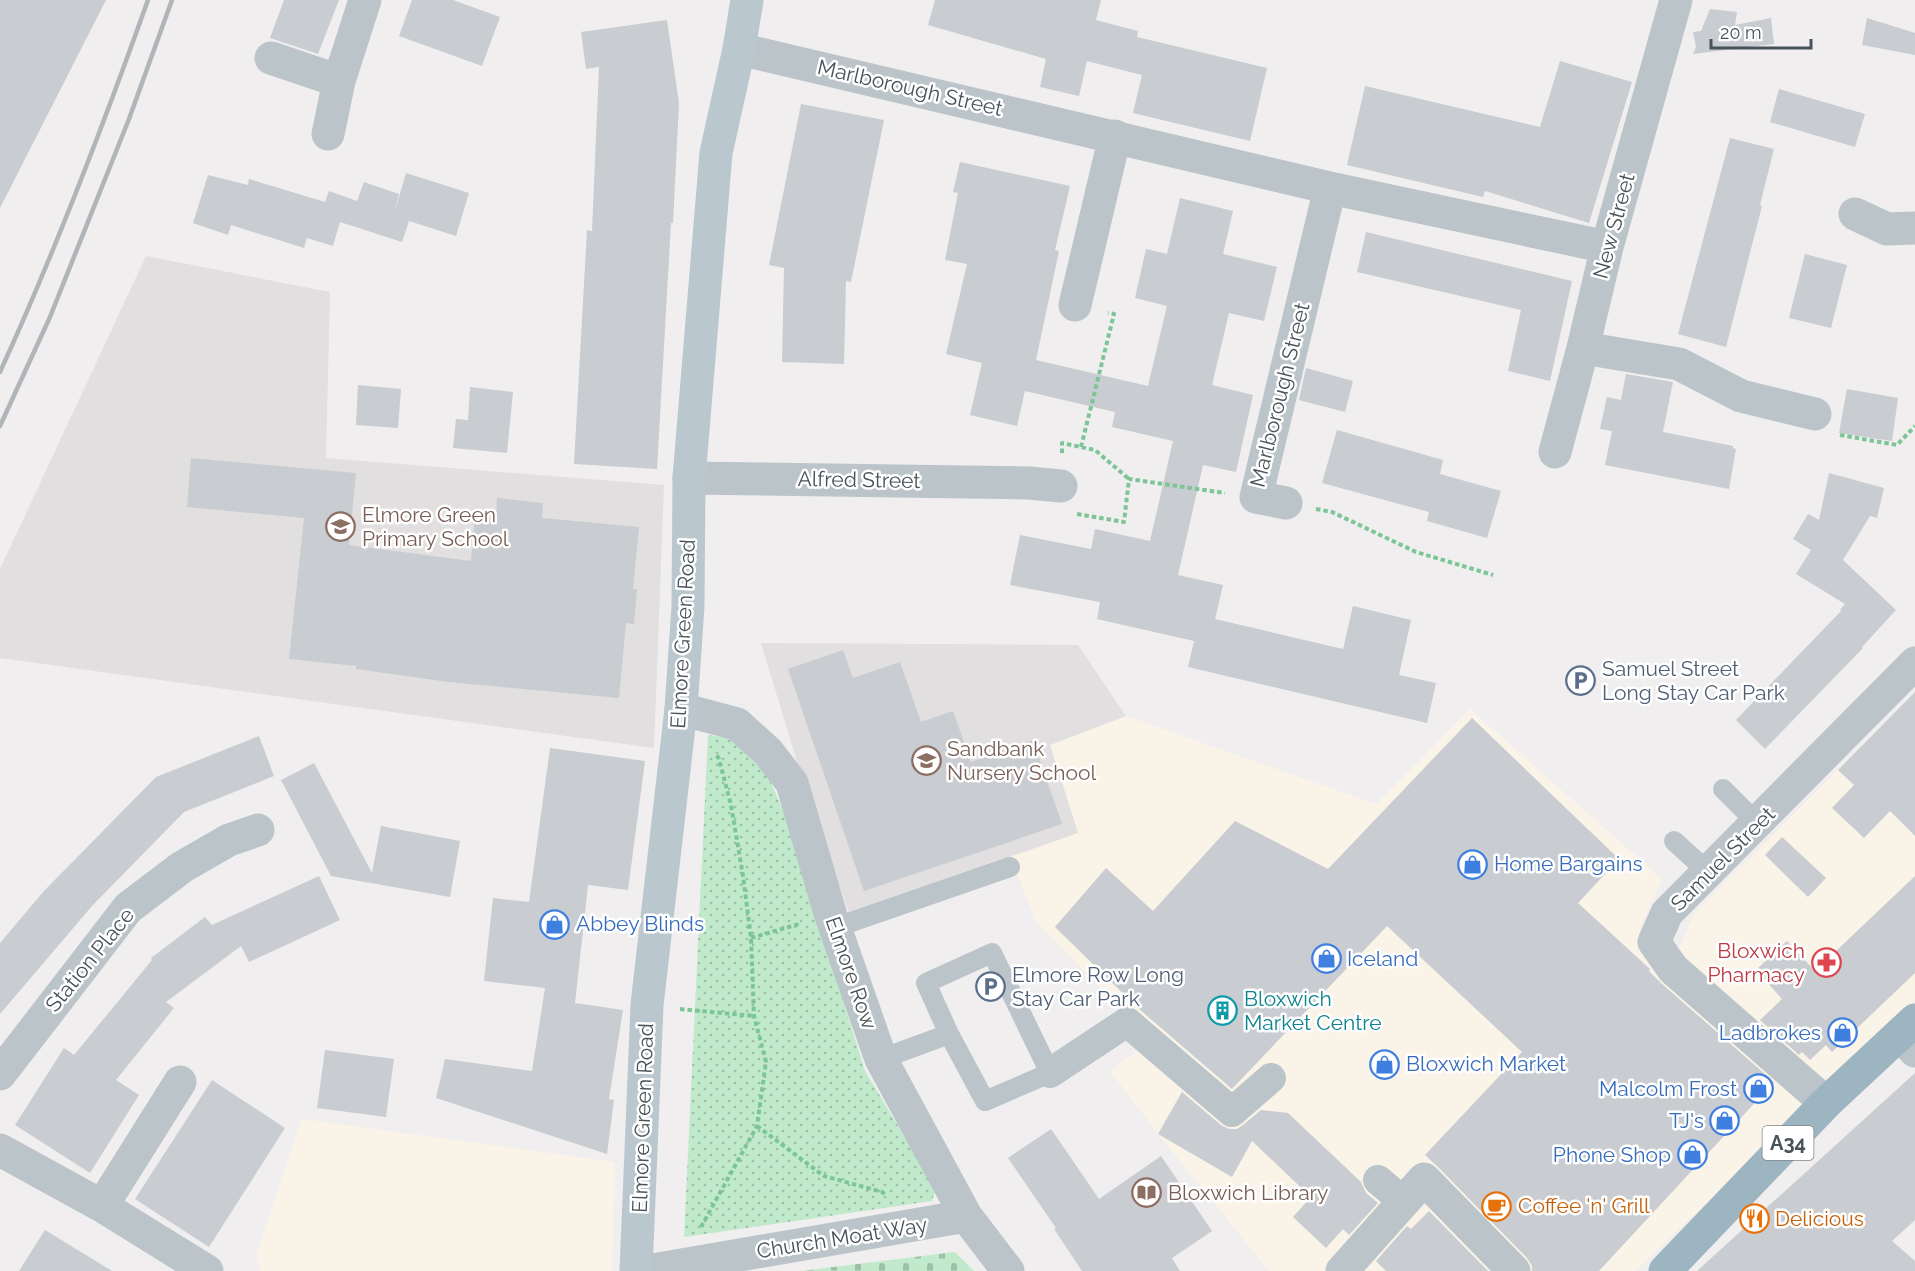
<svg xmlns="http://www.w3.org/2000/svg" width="1915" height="1271" font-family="Raleway,sans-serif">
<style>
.commercial{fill:#faf3e8}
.education{fill:#e1dfdf}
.cemetery{fill:url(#cemetery-stones)}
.park{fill:url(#park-dots)}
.building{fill:#c9ccd0}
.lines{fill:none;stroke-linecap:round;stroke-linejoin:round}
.path{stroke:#7cc597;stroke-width:4;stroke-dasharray:4.5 3;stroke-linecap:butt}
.service{stroke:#bbc4c9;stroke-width:20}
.pedestrian{stroke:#bbc4c9;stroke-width:30}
.minor{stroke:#bbc4c9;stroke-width:33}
.secondary{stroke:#bbc7ce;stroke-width:33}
.trunk{stroke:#9db4c1;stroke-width:33}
.rail{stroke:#b1b4b8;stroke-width:4.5}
.labels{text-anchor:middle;stroke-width:5;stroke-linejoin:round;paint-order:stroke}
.shield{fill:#fff;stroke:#7f878b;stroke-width:1.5}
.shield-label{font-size:20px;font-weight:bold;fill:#485359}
.street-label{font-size:21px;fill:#485359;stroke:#fff}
.education-label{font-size:21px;fill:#785e54;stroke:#fff;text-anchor:start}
.service-label{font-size:21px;fill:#4e5e75;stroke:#fff;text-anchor:start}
.shop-label{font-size:21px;fill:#366cbe;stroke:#fff;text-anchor:start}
.health-label{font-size:21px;fill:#be3a42;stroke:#fff;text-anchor:end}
.culture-label{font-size:21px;fill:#0d838f;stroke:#fff;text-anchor:start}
.food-label{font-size:21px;fill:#c56008;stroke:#fff;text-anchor:start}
</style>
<defs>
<pattern id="cemetery-stones" width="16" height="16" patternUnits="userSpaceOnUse" patternTransform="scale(1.5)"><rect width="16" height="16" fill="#c0eacb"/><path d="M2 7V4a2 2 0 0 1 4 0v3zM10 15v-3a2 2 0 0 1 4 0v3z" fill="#9ec0a8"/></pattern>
<pattern id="park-dots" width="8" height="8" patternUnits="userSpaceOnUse" patternTransform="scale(1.5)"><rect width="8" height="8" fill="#c0eacb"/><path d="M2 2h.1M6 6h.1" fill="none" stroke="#9ec0a8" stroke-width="1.8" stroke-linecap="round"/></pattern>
</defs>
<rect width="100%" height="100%" fill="#f0eeee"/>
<path class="commercial" d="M1915,692V999L1830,1083L1694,974L1676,955L1694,914Z
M1470,709L1662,879L1640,928V949L1807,1106L1635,1271H1269L1158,1134L1110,1071L1152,1040L1037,923L1023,890L1011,856L1078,832L1050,745L1126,716L1376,804Z
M302,1119L615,1162L612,1271H260L257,1254Z"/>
<path class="education" d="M146,256L330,292L326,458L664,485L654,748L0,658V569Z
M761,643L1078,645L1126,716L1050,745L1078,833L849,913L802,778Z"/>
<path class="cemetery" d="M955,1252L974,1271H801Z"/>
<path class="park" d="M708,735L731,738L768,776L786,817L865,1071L936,1189L932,1201L684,1237Z"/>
<path class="building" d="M0,0H106L0,208Z
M284,0H339L318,54L270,38Z
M412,0H453L500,17L482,66L399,36Z
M935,0H1101L1096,20L1138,31L1137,37L1267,68L1250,141L1133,113L1142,75L1087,61L1079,96L1040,87L1046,59L928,25Z
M1710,9L1737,12L1735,25L1771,18L1774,44L1693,54L1696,47L1693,32L1701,31Z
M1867,18L1915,33V55L1862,45Z
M667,20L679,103L673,223H671L657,469L574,464L587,230L592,231L599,67L586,69L581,32Z
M1560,61L1632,82L1589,223L1485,191L1483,197L1347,165L1365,86L1540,127Z
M1779,89L1865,114L1855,147L1770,122Z
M801,104L884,120L851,282L846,281L844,364L782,362L784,268L769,265Z
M1730,138L1774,149L1760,205L1762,206L1726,347L1678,334Z
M960,162L1070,186L1055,250L1059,251L1036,360L1148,386L1167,306L1135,298L1146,249L1167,254L1180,198L1233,211L1223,254L1277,267L1264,321L1229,313L1212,385L1253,395L1236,472L1203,465L1178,575L1223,585L1215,619L1343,649L1353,606L1411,620L1399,675L1436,683L1427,723L1188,667L1194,641L1097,619L1100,602L1010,585L1020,535L1091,549L1095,529L1150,541L1173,441L1112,427L1115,412L1025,391L1017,426L970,415L982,363L946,354L967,264L945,260L958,193L953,192Z
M406,173L469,193L456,236L409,221L402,242L340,222L333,246L307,238L304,248L231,225L228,235L193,223L208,175L248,185L249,179L325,202L329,191L357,201L364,182L399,194L394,214Z
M1366,232L1572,281L1550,381L1508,371L1521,310L1357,272Z
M1805,254L1847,265L1831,328L1789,318Z
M1306,368L1353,381L1345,412L1299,400Z
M1626,374L1673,382L1663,432L1733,446V448L1736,449L1729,489L1605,465L1612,431L1600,429L1607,397L1621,400Z
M358,385L401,389L398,428L356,425Z
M470,387L513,392L507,453L453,448L456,419L468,420Z
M1847,389L1898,398L1892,441L1839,433Z
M1337,430L1443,460L1440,474L1501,491L1487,538L1427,521L1429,512L1322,483Z
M191,458L356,473L349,545L471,561L475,516L496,518L497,498L543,503L542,518L639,527L633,589H637L634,624L626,623L619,698L449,682L356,669V666L289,659L304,518L187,507Z
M1829,473L1884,488L1877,518L1870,516L1843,560L1896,610L1862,647L1863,648L1765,749L1736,720L1841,611L1840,610L1845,604L1796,574L1811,550L1793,539L1808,514L1819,520Z
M843,650L853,678L900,662L921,722L953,711L971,762L1033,740L1062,824L864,891L788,669Z
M1915,692V836L1890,811L1864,838L1832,808L1854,785L1838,770Z
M1472,718L1619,859L1578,903L1650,969L1649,971L1661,983L1774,1082L1599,1271H1532V1266L1527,1258L1437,1166L1425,1155L1522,1052L1387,926L1232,1089L1139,1009L1055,927L1106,868L1153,911L1235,821L1328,869Z
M259,736L274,776L184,812L92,906L0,1014V943L44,891L156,777Z
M550,748L645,761L628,890L588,885L575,1003L623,1010L609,1099L614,1100L607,1154L436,1098L445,1059L532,1071L545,988L484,981L493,898L529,902Z
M314,763L372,873L381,826L460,841L450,897L331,876L281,780Z
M1782,837L1826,878L1808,897L1765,855Z
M319,876L340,920L249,962L241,946L166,1002L174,1008L116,1080L139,1095L90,1173L15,1125L64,1048L74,1055L152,960L151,958L205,917L212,925Z
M1915,876V973L1832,1052L1826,1045L1810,1060L1802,1052L1799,1055L1760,1020L1782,999L1756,970L1787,941L1815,971Z
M325,1050L394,1059L386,1117L317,1108Z
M1915,1073V1220L1892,1241L1915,1261V1271H1697Z
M212,1080L285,1128L209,1247L135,1199Z
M1182,1092L1221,1125L1229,1129H1237L1243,1125L1261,1110L1288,1113L1361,1182L1366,1193L1378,1203L1349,1235L1343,1229L1326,1248L1293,1217L1311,1197L1252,1141L1232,1177L1158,1134Z
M1051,1129L1099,1199L1161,1156L1212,1231L1172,1258L1180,1271H1082L1054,1229L1056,1228L1008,1158Z
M1429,1211L1488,1271H1386L1376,1261L1407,1226L1411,1229Z
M45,1230L112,1271H19Z"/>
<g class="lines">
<path class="path" d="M1840,435L1897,445L1915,426
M1081,447L1114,314L1108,313
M1062,453V443L1095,450L1129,479
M1316,509L1332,512L1416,552L1493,575
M1077,514L1124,522L1129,479L1225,493
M751,938L799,924
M680,1009L754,1016
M757,1126L824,1176L882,1192L887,1195
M701,1227L757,1126L766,1062L754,1016L751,938L743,876L731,805L719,759L716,754"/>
<path class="service" d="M1723,789L1758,824
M1674,841L1708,872
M834,928L1010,867
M881,1059L949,1034L926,983L992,953L1050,1073L985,1101L949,1034"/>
<path class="pedestrian" d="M1050,1073L1127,1022L1232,1112L1271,1078
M1378,1180L1404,1202"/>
<path class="minor" d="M739,49L1330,188L1607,247
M271,58L339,81
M328,134L339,81L365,0
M1855,214L1887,229L1915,228
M1075,305L1115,136
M1583,348L1679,364L1741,396L1815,414
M1555,452L1583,348L1607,247L1676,0
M689,478L1029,483L1061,486
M1286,503L1256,497L1330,188
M681,709L737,724L768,752L792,783L831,916L881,1059L966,1216L1008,1271
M1900,1034L1915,1051
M0,1074L128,908L182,867L229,840L258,830
M1826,1103L1673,969L1654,942L1667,913L1915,663
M0,1150L102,1206L207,1271
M102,1206L180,1082
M647,1271L966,1216
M1342,1271L1424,1179L1514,1271"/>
<path class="secondary" d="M636,1271L647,1005L681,709L688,606L689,478L716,153L739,49L747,0"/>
<path class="trunk" d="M1665,1271L1826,1103L1915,1020"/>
<path class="rail" d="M0,372C56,250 103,126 148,0
M0,426L50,317L129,119L172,0"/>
</g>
<defs>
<symbol id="school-ring" viewBox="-11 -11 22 22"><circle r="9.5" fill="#fff" stroke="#8d6e63" stroke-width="1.5"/><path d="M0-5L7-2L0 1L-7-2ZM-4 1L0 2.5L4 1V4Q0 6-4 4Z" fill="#8d6e63"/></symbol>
<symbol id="parking-ring" viewBox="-11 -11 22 22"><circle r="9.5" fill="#fff" stroke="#5c6f8a" stroke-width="1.5"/><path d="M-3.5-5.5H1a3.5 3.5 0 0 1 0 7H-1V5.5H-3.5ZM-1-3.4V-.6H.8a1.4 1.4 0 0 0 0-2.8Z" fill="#5c6f8a"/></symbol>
<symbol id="shop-ring" viewBox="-11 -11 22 22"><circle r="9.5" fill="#fff" stroke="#3f7fe0" stroke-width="1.5"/><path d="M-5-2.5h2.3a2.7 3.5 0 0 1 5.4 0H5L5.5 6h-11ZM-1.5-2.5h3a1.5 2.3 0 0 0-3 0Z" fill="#3f7fe0"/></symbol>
<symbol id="pharmacy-ring" viewBox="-11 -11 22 22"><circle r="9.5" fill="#fff" stroke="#e0444e" stroke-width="1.5"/><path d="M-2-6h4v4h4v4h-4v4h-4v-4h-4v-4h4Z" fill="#e0444e"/></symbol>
<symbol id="building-ring" viewBox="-11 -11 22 22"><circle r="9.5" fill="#fff" stroke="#0f9aa8" stroke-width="1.5"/><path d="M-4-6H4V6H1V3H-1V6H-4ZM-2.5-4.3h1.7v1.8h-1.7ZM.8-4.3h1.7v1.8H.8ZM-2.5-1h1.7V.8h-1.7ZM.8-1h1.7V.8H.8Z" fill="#0f9aa8"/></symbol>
<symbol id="library-ring" viewBox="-11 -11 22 22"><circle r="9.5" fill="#fff" stroke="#8d6e63" stroke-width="1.5"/><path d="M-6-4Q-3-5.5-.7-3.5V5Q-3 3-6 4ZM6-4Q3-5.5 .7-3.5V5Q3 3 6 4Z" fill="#8d6e63"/></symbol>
<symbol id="cafe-ring" viewBox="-11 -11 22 22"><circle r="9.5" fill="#fff" stroke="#e8710a" stroke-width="1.5"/><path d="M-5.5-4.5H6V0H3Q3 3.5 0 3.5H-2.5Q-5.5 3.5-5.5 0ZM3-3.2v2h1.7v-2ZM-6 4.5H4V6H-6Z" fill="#e8710a"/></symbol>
<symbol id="restaurant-ring" viewBox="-11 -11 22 22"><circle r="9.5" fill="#fff" stroke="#e8710a" stroke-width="1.5"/><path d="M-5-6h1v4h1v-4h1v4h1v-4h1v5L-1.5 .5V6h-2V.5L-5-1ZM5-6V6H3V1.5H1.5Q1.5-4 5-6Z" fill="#e8710a"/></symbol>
</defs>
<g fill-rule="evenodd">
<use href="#school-ring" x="324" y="510" width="33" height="33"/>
<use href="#parking-ring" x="1564" y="664" width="33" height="33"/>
<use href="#school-ring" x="910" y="744" width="33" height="33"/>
<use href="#shop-ring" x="1456" y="848" width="33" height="33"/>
<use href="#shop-ring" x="538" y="908" width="33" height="33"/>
<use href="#shop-ring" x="1310" y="942" width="33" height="33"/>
<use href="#pharmacy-ring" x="1810" y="946" width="33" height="33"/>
<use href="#parking-ring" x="974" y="970" width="33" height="33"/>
<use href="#building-ring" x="1206" y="994" width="33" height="33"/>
<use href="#shop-ring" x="1826" y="1016" width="33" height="33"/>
<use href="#shop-ring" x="1368" y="1048" width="33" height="33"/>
<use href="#shop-ring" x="1742" y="1072" width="33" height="33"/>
<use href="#shop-ring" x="1708" y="1104" width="33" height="33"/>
<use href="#shop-ring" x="1676" y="1138" width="33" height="33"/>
<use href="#library-ring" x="1130" y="1176" width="33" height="33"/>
<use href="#cafe-ring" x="1480" y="1190" width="33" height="33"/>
<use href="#restaurant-ring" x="1738" y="1202" width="33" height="33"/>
</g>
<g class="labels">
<rect class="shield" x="1762.5" y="1126" width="51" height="34" rx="4.5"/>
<g class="shield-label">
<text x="1788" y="1150">A34</text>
</g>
<g class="street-label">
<text transform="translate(910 88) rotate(13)" y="7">Marlborough Street</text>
<text transform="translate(1614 226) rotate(-75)" y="7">New Street</text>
<text transform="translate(1280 395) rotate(-76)" y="7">Marlborough Street</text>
<text transform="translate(859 480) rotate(1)" y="7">Alfred Street</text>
<text transform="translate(683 634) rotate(-87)" y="7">Elmore Green Road</text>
<text transform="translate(1723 859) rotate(-45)" y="7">Samuel Street</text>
<text transform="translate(90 960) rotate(-51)" y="7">Station Place</text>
<text transform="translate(851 973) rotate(71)" y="7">Elmore Row</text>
<text transform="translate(643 1118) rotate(-88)" y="7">Elmore Green Road</text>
<text transform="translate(842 1238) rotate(-9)" y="7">Church Moat Way</text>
</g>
<g class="education-label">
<text x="362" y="522">Elmore Green<tspan x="362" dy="24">Primary School</tspan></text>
<text x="947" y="756">Sandbank<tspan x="947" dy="24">Nursery School</tspan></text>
<text x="1168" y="1200">Bloxwich Library</text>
</g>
<g class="service-label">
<text x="1602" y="676">Samuel Street<tspan x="1602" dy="24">Long Stay Car Park</tspan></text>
<text x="1012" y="982">Elmore Row Long<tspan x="1012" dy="24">Stay Car Park</tspan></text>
</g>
<g class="shop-label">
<text x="1494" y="871">Home Bargains</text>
<text x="576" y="931">Abbey Blinds</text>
<text x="1347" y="966">Iceland</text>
<text x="1821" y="1040" text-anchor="end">Ladbrokes</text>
<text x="1406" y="1071">Bloxwich Market</text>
<text x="1737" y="1096" text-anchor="end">Malcolm Frost</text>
<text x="1704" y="1128" text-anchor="end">TJ's</text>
<text x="1671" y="1162" text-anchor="end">Phone Shop</text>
</g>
<g class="health-label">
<text x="1805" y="958">Bloxwich<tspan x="1805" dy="24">Pharmacy</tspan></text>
</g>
<g class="culture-label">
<text x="1244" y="1006">Bloxwich<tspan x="1244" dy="24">Market Centre</tspan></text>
</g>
<g class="food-label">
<text x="1518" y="1213">Coffee 'n' Grill</text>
<text x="1775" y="1226">Delicious</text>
</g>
</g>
<path d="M1711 39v9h100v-9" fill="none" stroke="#485359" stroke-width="3"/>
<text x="1720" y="39" font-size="18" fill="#485359" stroke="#ffffff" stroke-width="4.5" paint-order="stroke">20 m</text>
</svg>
